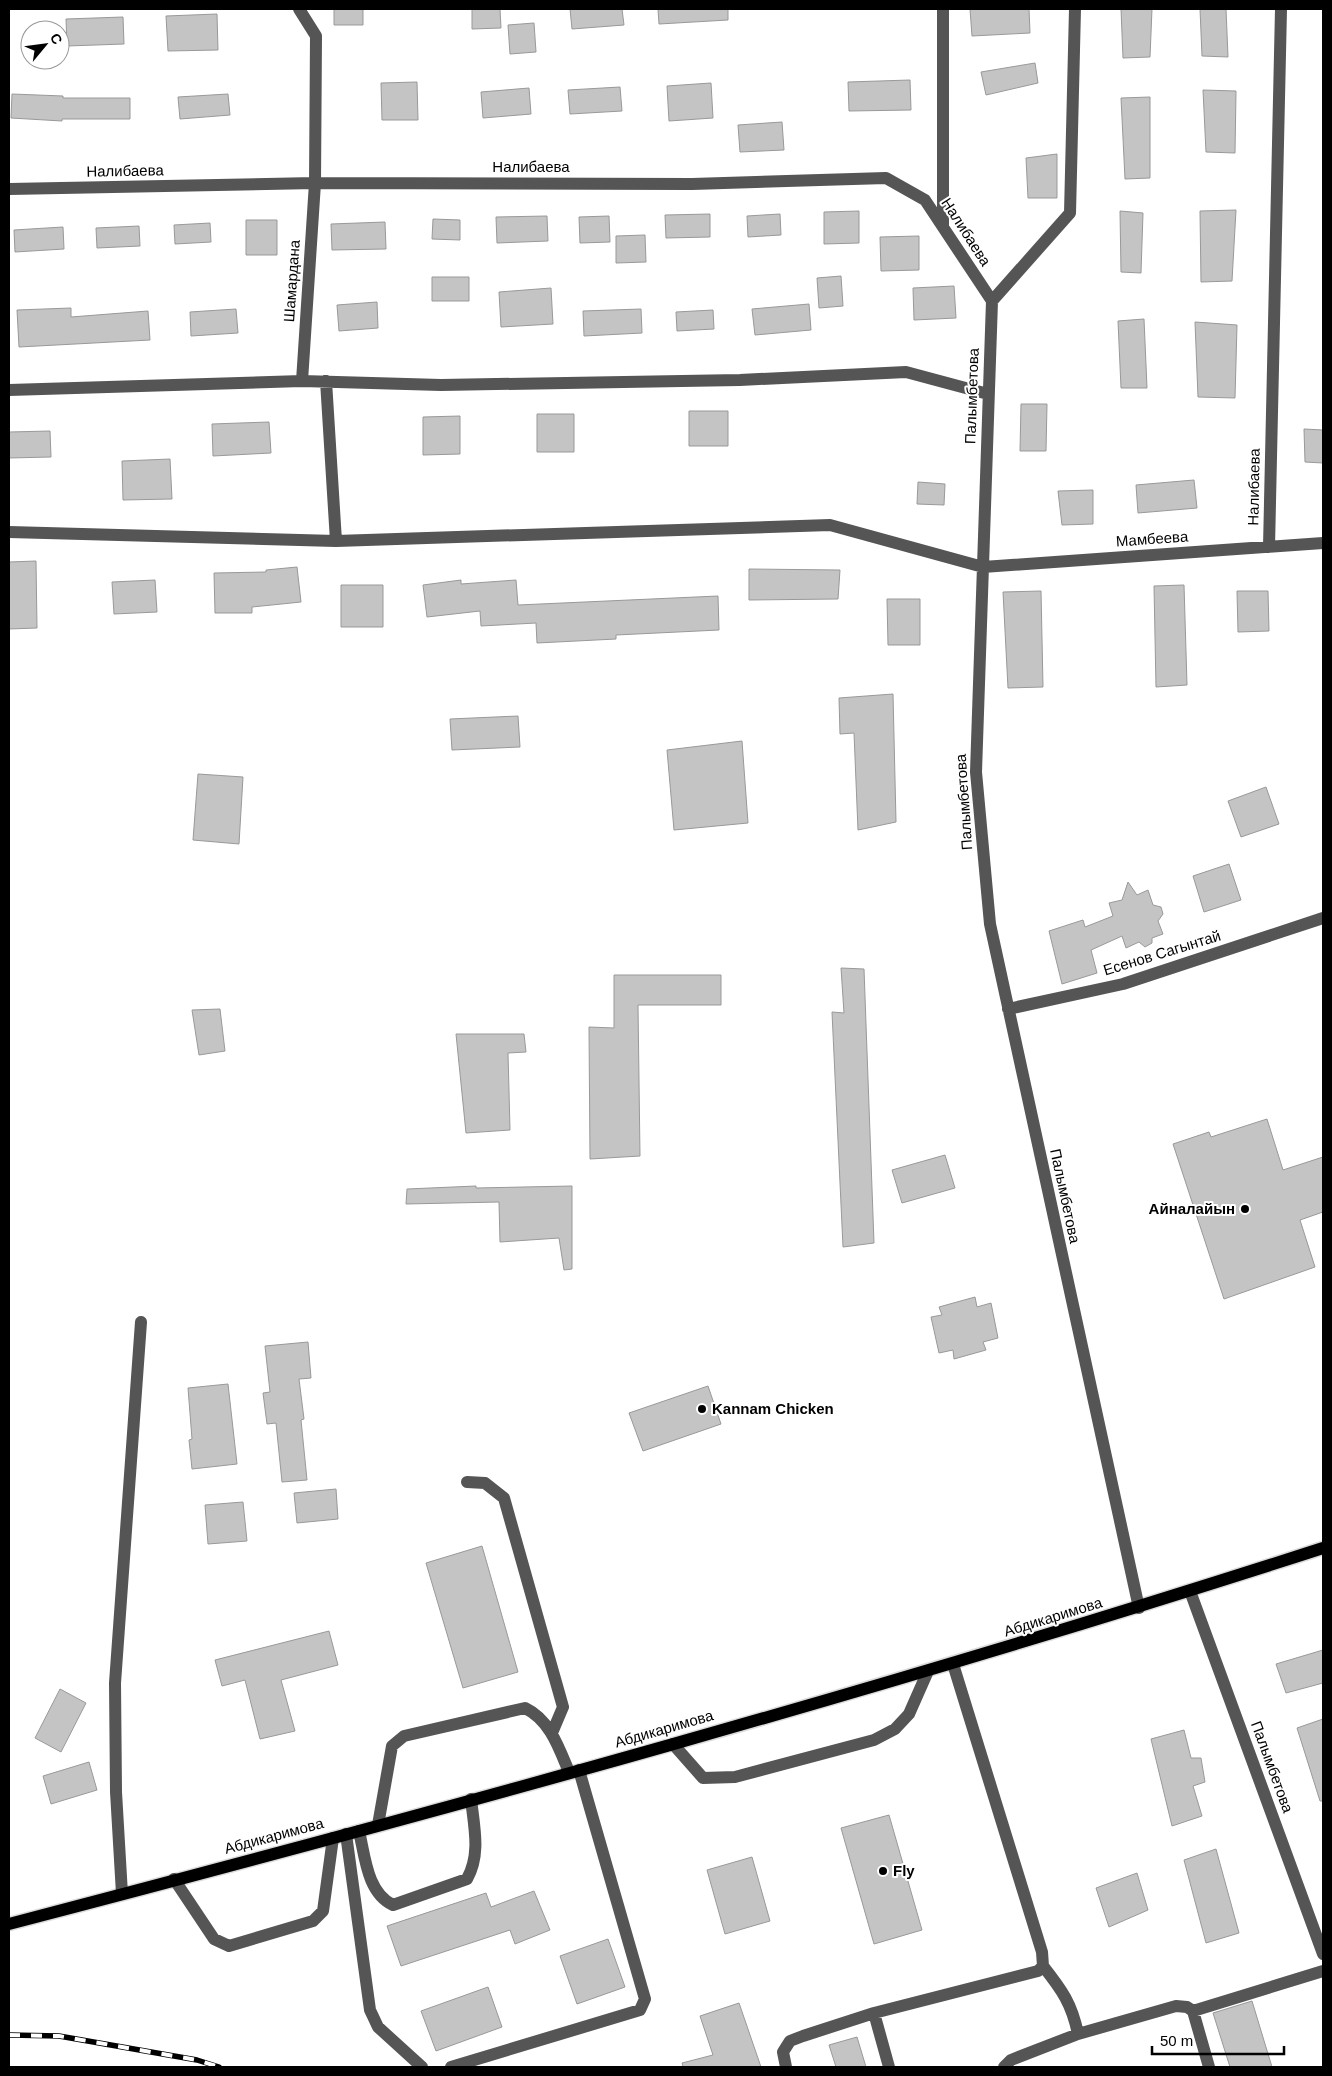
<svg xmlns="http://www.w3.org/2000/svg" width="1332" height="2076" font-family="Arial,sans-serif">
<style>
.building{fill:#c4c4c4;stroke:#999}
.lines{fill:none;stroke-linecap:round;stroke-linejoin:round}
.major-casing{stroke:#dbdbdb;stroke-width:15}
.minor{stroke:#555;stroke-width:12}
.major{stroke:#000;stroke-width:12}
.rail-casing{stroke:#000;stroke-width:5.5}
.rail{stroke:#fff;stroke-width:4;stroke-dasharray:11;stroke-linecap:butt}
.poi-dot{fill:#000;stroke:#fff;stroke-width:2}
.labels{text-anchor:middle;stroke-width:4;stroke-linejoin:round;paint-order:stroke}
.street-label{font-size:15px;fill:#000;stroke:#fff}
.poi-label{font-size:15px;font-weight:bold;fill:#000;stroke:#fff;text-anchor:start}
</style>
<rect width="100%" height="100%" fill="#fff"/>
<path class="building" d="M334,9H363V25H334Z
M472,9H500L501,28L472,29Z
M570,9H622L624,25L572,29Z
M658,9H728V20L659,24Z
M970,9H1029L1030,33L972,36Z
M1121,9H1152L1150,57L1123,58Z
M1200,9H1226L1228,57L1202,56Z
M217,14L218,50L168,51L166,16Z
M123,17L124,44L67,46L66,19Z
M534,23L536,52L510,54L508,25Z
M1035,63L1038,83L986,95L981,72Z
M910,80L911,110L849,111L848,82Z
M417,82L418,120H382L381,83Z
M711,83L713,118L669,121L667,86Z
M620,87L622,111L570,114L568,90Z
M529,88L531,114L483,118L481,92Z
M1203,90L1236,91L1235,153L1206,152Z
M12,94L63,96V98H130V119H62V121L11,118Z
M228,94L230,115L180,119L178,97Z
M1150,97V178L1125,179L1121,98Z
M782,122L784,150L740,152L738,125Z
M1057,154V198H1028L1026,158Z
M1236,210L1232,281L1201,282L1200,211Z
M859,211V243L824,244V212Z
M1120,211L1143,213L1141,273L1121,272Z
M710,214V237L666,238L665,215Z
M780,214L781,235L748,237L747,216Z
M547,216L548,241L497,243L496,217Z
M609,216L610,242L580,243L579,217Z
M433,219L460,220V240L432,239Z
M246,220H277V255H246Z
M385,222L386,249L332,250L331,224Z
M210,223L211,242L175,244L174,225Z
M139,226L140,246L97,248L96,228Z
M63,227L64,249L15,252L14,230Z
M645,235L646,262L616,263V236Z
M919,236V270L881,271L880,237Z
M841,276L843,306L819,308L817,278Z
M432,277H469V301H432Z
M954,286L956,318L914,320L913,288Z
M551,288L553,324L501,327L499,292Z
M377,302L378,328L339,331L337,305Z
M809,304L811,330L755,335L752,309Z
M71,308V317L148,311L150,340L19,347L17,310Z
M236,309L238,333L191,336L190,312Z
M641,309L642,333L584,336L583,311Z
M713,310L714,329L677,331L676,312Z
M1144,319L1147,388H1121L1118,321Z
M1195,322L1237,325L1235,398L1198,397Z
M1021,404H1047L1046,451H1020Z
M689,411H728V446H689Z
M537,414H574V452H537Z
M460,416V454L423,455V417Z
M269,422L271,453L213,456L212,424Z
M1304,429L1323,430V463L1305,462Z
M50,431L51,457L9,458V432Z
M170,459L172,499L123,500L122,461Z
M1194,480L1197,508L1138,513L1136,485Z
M918,482L945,484L944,505L917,504Z
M1093,490V524L1062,525L1058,491Z
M36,561L37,628L9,629V562Z
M297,567L301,602L252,607V613H215L214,573L266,572V570Z
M749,569L840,570L838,599L749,600Z
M155,580L157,612L114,614L112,582Z
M461,580V584L516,580L518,605L718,596L719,630L616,635V639L537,643L536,623L481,626L480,611L427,617L423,585Z
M341,585H383V627H341Z
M1184,585L1187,685L1156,687L1154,586Z
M1041,591L1043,687L1008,688L1003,592Z
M1237,591H1268L1269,631L1238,632Z
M887,599H920V645H888Z
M893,694L896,822L858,830L854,733L840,734L839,698Z
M518,716L520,747L452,750L450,719Z
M742,741L748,823L674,830L667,750Z
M198,774L243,777L239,844L193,840Z
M1266,787L1279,824L1241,837L1228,801Z
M1229,864L1241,900L1204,912L1193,876Z
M1128,882L1137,895L1148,890L1153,905L1161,907L1163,914L1158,921L1163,934L1152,938V943L1145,947L1139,942L1126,948L1122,936L1091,950L1097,973L1062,984L1049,931L1083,920L1085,927L1113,916L1109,903L1122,900Z
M841,968L864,969L874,1243L843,1247L832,1012L844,1013Z
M614,975H721V1005H638L640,1156L590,1159L589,1027L614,1028Z
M220,1009L225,1051L199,1055L192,1010Z
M456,1034H524L526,1052L508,1053L510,1130L466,1133Z
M1267,1119L1283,1170L1323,1157V1212L1300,1220L1315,1267L1224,1299L1173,1144L1209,1132L1211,1137Z
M945,1155L955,1188L902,1203L892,1170Z
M476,1186V1188L572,1186V1269L564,1270L559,1238L500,1242L499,1202L406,1204L407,1189Z
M975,1297L977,1307L991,1303L998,1338L983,1342L986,1350L954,1359L953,1350L939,1353L931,1317L942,1315L939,1307Z
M308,1342L311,1378L299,1379L304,1419L301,1420L307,1480L282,1482L276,1423L267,1424L263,1393L270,1392L265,1346Z
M228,1384L237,1464L192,1469L189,1440L192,1439L188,1388Z
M708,1386L721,1424L643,1451L629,1413Z
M336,1489L338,1519L297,1523L294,1493Z
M243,1502L247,1541L208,1544L205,1505Z
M482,1546L518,1672L463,1688L426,1563Z
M329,1631L338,1665L281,1680L295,1731L260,1739L245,1680L222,1686L215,1660Z
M1323,1650V1683L1286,1693L1276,1664Z
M60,1689L86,1703L61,1752L35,1738Z
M1323,1719V1801H1320L1297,1728Z
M1184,1730L1191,1758H1201L1205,1782L1193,1786L1202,1816L1172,1826L1151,1739Z
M89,1762L97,1790L51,1804L43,1776Z
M889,1815L922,1930L874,1944L841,1828Z
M1216,1849L1239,1933L1206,1943L1184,1860Z
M752,1857L770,1921L725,1934L707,1870Z
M1137,1873L1148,1910L1109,1927L1096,1888Z
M534,1891L550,1930L515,1944L510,1930L401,1966L387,1926L486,1893L491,1907Z
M608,1939L625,1987L577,2004L560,1956Z
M488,1987L502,2027L436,2051L421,2011Z
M1252,2001L1272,2067H1230L1213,2013Z
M739,2003L761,2067H683L682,2063L713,2055L700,2016Z
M857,2037L866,2067H836L829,2045Z"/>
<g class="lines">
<defs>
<path id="major" d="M9,1924C450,1809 889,1688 1323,1548"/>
</defs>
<use href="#major" class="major-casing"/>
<path class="minor" d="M299,9L316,36L315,183L302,381
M1075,9L1070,213L992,301L976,772L990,924L1139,1608
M9,189L315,183L692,184L886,178L925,200L992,301
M943,226V9
M326,381L336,541
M9,390L302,381L441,385L740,380L906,372L988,394
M9,532L336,541L830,525L983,567L1323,543
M1269,547L1281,9
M1008,1009L1123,984L1323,918
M467,1482L485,1483L504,1498L563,1707L552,1733
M1190,1591L1323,1954
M673,1744L703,1778L735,1777L874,1740L895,1729L909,1714L928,1671
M378,1825L392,1746L404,1736L525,1708C550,1720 559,1748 569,1772
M359,1831C365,1856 367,1893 393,1905L467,1879C481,1854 474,1827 471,1799
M346,1834L370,2010L378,2027L422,2067
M174,1879L214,1939L229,1946L313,1921L323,1911L333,1838
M122,1894L116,1792L115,1683L141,1322
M1193,2011L1323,1971
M874,2013L889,2067
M1078,2034L1176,2006L1187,2007L1193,2011L1209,2067
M451,2067L640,2010L645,1999L579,1770
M786,2067L783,2052L790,2041L803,2036L874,2013L1038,1971L1043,1966L1042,1952L953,1664
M1004,2067L1011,2060L1078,2034C1072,2004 1062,1990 1043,1966"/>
<use href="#major" class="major"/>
<defs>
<path id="rail" d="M9,2035L59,2036L197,2060L219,2067"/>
</defs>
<use href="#rail" class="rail-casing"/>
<use href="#rail" class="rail"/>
</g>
<g class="poi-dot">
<circle cx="1245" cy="1209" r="5"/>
<circle cx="702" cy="1409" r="5"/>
<circle cx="883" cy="1871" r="5"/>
</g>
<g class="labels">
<g class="street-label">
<text x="531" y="172">Налибаева</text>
<text transform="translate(125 171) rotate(-1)" y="5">Налибаева</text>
<text transform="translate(966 232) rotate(57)" y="5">Налибаева</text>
<text transform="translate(292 281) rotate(-86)" y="5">Шамардана</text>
<text transform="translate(972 396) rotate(-88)" y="5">Палымбетова</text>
<text transform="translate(1254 487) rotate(-89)" y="5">Налибаева</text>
<text transform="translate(1152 539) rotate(-4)" y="5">Мамбеева</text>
<text transform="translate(964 802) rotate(-94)" y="5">Палымбетова</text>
<text transform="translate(1162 953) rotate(-17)" y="5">Есенов Сагынтай</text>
<text transform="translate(1065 1196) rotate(78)" y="5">Палымбетова</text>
<text transform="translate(1053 1617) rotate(-17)" y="5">Абдикаримова</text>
<text transform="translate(664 1729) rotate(-16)" y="5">Абдикаримова</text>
<text transform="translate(1272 1767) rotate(70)" y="5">Палымбетова</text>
<text transform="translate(274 1836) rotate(-15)" y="5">Абдикаримова</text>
</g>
<g class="poi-label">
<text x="1235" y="1214" text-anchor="end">Айналайын</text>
<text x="712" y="1414">Kannam Chicken</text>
<text x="893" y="1876">Fly</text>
</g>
</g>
<rect width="1332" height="2076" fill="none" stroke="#000000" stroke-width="20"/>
<g transform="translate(45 45) rotate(61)"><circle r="24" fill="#ffffff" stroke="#999999"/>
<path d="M0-4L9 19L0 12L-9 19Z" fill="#000000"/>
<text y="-8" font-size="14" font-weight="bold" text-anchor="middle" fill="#000000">С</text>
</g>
<path d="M1152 2046v8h132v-8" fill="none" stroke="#000000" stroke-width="2.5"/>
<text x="1160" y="2046" font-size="15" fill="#000000" stroke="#ffffff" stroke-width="4" paint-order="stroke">50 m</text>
</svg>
